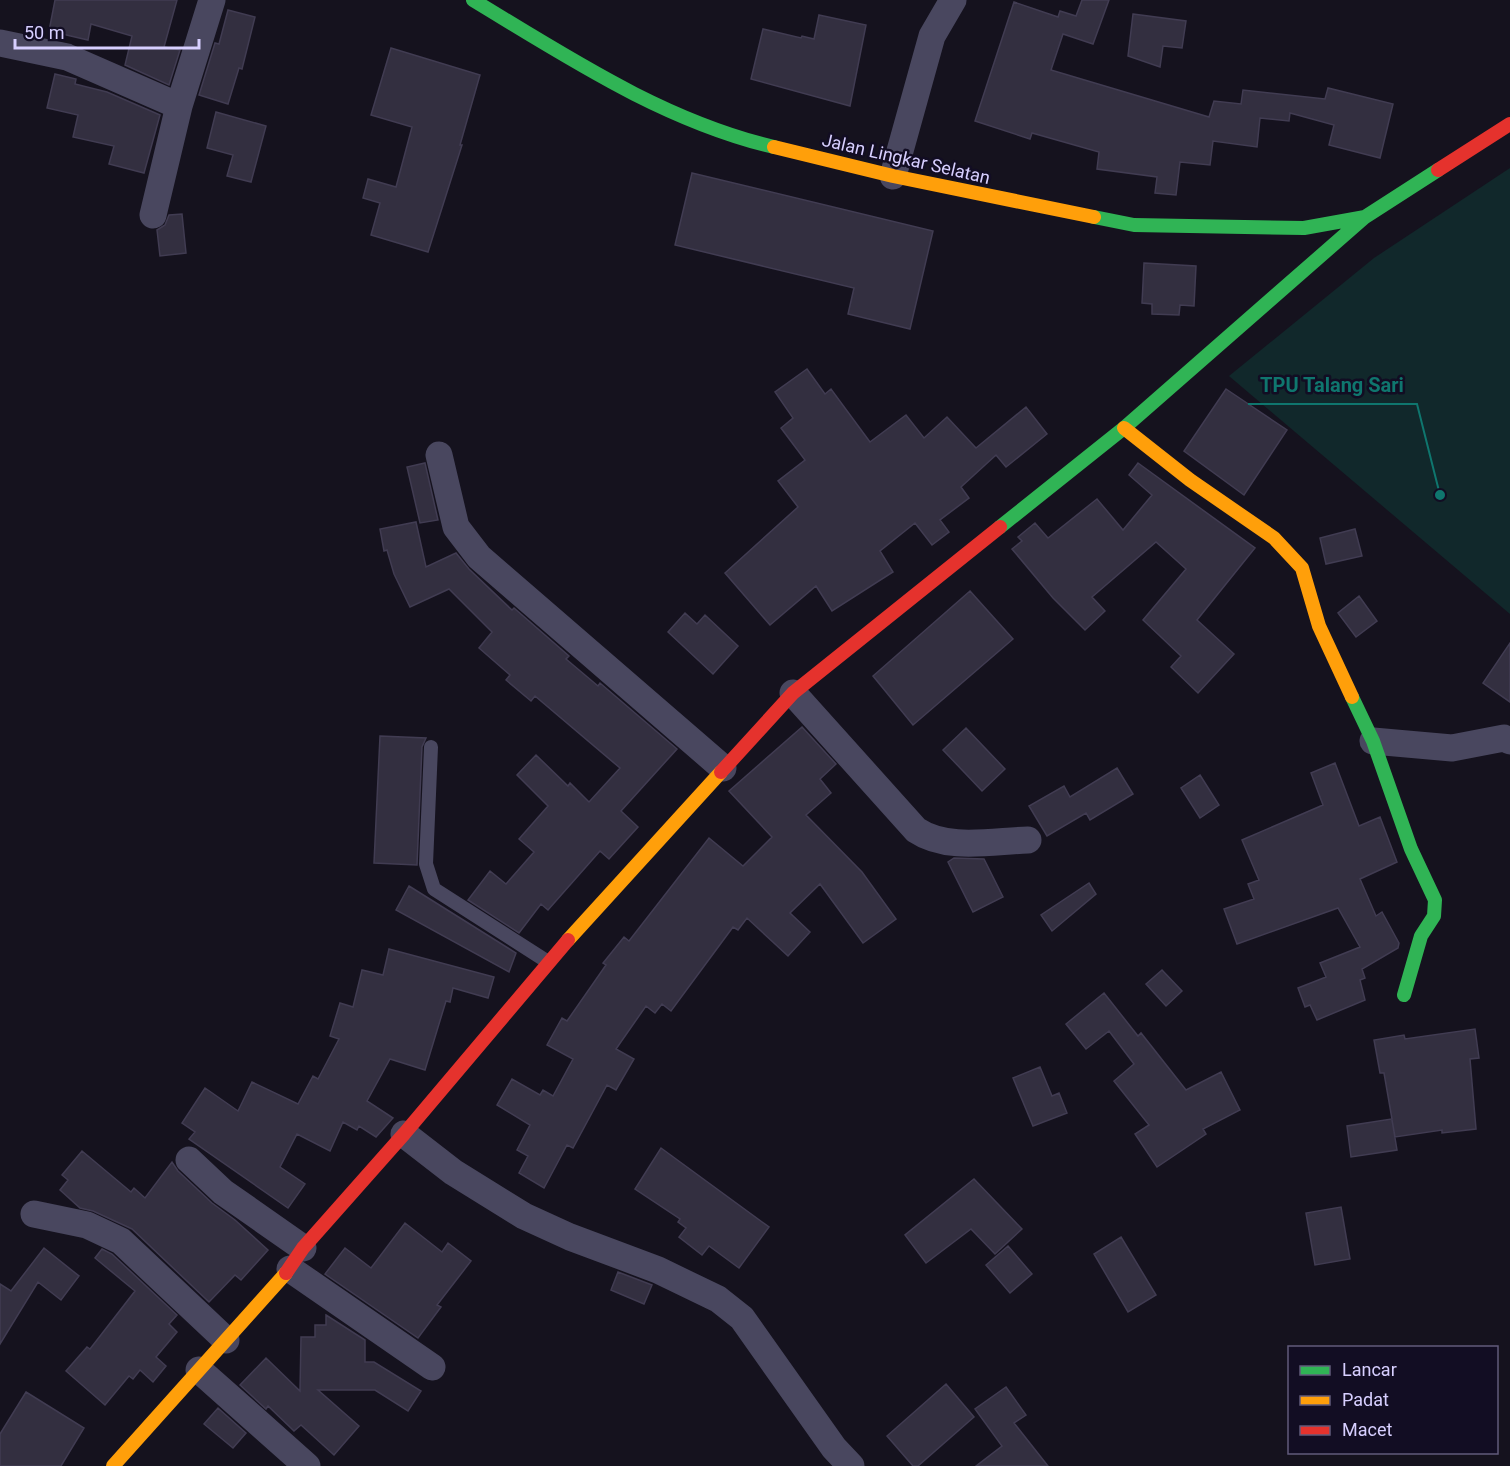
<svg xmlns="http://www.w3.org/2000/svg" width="1510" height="1466" font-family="Roboto,sans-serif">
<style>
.green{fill:#11282b}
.building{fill:#332f40;stroke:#413c52;stroke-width:1.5}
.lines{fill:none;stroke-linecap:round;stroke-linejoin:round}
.lane{stroke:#49475f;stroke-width:14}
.street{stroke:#49475f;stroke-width:27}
.fast{stroke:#30b455;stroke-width:14}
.slow{stroke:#ff9f0a;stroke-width:14}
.jam{stroke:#e5322d;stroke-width:14}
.labels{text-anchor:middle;stroke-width:5;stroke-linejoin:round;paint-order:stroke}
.street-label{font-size:18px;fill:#d7cfff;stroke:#120d23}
.leader{fill:none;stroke:#0f766e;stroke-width:2}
.callout-dot{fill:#0f766e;stroke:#120d23;stroke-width:2}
.callout-label{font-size:20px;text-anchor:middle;font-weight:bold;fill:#0f766e;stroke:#120d23;stroke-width:5;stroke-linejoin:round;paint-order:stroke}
</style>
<rect width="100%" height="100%" fill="#15121e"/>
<path class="green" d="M1510,168V614L1229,376L1374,258Z"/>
<path class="building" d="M55,0H177L164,47L180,50L169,85L125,65L132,36L91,24L88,40L49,31Z
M1082,0H1109L1093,44L1063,34L1051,70L1209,117L1214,101L1241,104L1243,90L1325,99L1328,88L1393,104L1380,158L1329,145L1334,125L1290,113L1289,121L1260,118L1257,147L1213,141L1210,165L1180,162L1176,195L1155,193L1157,177L1097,169L1099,152L1032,133L1030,139L975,121L1014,2L1058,17L1060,11L1076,16Z
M228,10L255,17L242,69L239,68L228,104L199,95L215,43L219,44Z
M1133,14L1186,21L1182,48L1163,46L1160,67L1128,56Z
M819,15L866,25L850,106L751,79L763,29L801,38L802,36L814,39Z
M391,48L480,75L460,145H462L428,252L371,235L380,203L363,198L368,179L396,187L412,127L371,115Z
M55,74L76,79L75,84L107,92L160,115L144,173L109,164L114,146L73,137L78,115L47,108Z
M216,112L266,126L251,182L227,176L233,155L207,148Z
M692,173L933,231L910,329L848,314L854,288L675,245Z
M182,214L186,253L160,256L157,230L165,225L169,215Z
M1144,263L1196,266L1194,306L1180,305L1179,315L1152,314V304L1142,303Z
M807,369L825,394L831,389L870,442L906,415L924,438L947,417L976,448L1026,407L1047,434L1006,467L996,455L961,487L969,498L940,520L949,532L932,545L915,523L880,551L893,572L832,611L816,586L770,625L725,573L798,507L778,481L805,460L781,428L793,418L775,392Z
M1226,389L1287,430L1244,495L1184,451Z
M425,463L438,520L420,523L407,467Z
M1138,463L1255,548L1197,620L1234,654L1198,693L1171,667L1181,656L1143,620L1186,569L1156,542L1092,597L1105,611L1085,630L1053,598L1012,549L1022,541L1018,537L1035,523L1048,538L1097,499L1123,530L1152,495L1129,475Z
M416,522L426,567L456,553L469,569L512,610L514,608L569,656L566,659L598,686L600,683L677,749L621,811L638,827L609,859L600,851L548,910L541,904L519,933L468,900L490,871L506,884L534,852L519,839L548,806L517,775L536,755L568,786L570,783L589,802L620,768L535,696L531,701L506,680L510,675L479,648L492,632L449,589L410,607L394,574L387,550L384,551L380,529Z
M1355,529L1362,556L1326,564L1320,538Z
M970,591L1013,639L913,725L873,676Z
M1359,596L1377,621L1356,637L1338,613Z
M685,613L697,624L705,615L738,646L713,674L668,632Z
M1510,643V702L1483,683Z
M802,727L836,764L820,779L831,793L806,815L862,872L896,919L863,943L820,884L790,913L810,932L788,956L747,918L738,930L733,927L671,1011L662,1004L655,1013L646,1006L616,1049L634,1059L616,1090L607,1085L573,1148L567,1145L544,1188L519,1173L528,1156L517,1150L530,1125L497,1105L512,1079L540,1095L543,1090L553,1096L573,1059L547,1045L562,1018L567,1021L606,965L603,963L624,937L629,941L709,838L743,866L772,837L729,791Z
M966,728L1005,769L982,791L943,750Z
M380,736L426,738L422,747L417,865L374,863Z
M1335,763L1359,826L1380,817L1397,862L1360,879L1376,916L1382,912L1399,943L1398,948L1362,969L1365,978L1360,980L1365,1000L1317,1020L1310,1005L1305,1007L1298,988L1326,977L1320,963L1360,947L1338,908L1237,944L1224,909L1254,899L1248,884L1259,880L1242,840L1323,805L1311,773Z
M1117,768L1133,794L1090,820L1086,813L1047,836L1029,806L1064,786L1070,797Z
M1200,775L1219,805L1200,818L1181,788Z
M954,858L984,859L1003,897L973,912L948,862Z
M1089,883L1096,894L1052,931L1041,915Z
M409,886L516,953L509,972L396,910Z
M389,949L494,977L488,998L453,988L450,1002L446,1001L425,1070L390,1059L367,1101L393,1118L376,1137L359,1126L357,1130L343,1122L330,1151L297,1134L280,1167L305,1184L288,1208L189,1139L195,1132L182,1123L205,1088L238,1111L252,1082L298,1104L313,1076L318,1079L339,1039L330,1036L340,1003L353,1007L362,970L383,975Z
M1162,970L1182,991L1166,1006L1146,984Z
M1104,993L1138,1036L1141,1033L1186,1090L1221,1072L1240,1110L1203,1129L1206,1134L1157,1167L1135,1134L1149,1125L1114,1081L1134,1064L1109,1031L1086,1049L1066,1024Z
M1475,1029L1479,1058L1470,1059L1476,1129L1442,1133V1130L1395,1137L1392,1120L1397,1150L1351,1157L1347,1126L1392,1119L1384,1073H1380L1374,1040L1404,1035L1405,1039Z
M1040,1067L1052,1096L1059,1093L1067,1113L1033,1126L1013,1078Z
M661,1148L769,1227L739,1268L709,1246L702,1255L679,1237L686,1228L678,1222L680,1219L635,1189Z
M82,1151L131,1192L134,1188L145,1198L172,1162L178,1171L212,1203L235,1220L268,1250L241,1280L235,1275L209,1302L132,1229L93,1211L80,1208L60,1190L68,1180L62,1175Z
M974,1179L1022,1229L995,1254L971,1229L926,1263L905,1235Z
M1341,1207L1350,1259L1315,1265L1306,1213Z
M405,1223L442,1252L448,1243L471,1261L437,1305L441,1307L418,1338L325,1274L345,1248L371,1268Z
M1121,1237L1156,1295L1128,1312L1094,1254Z
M1008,1246L1032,1274L1010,1293L986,1265Z
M44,1248L79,1276L61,1300L38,1282L0,1344V1284L11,1291Z
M102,1249L112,1254L177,1315L169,1324L177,1332L156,1357L166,1366L153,1382L140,1370L133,1379L129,1376L105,1405L66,1371L87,1347L90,1349L135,1291L95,1258Z
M618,1272L652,1285L644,1304L611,1290Z
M326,1315L365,1340V1362H374L421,1391L408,1411L375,1390H318L359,1426L334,1455L301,1425L294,1431L268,1406L266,1409L240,1385L266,1358L300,1391L301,1337H315V1325H326Z
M946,1384L974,1417L918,1466H913L887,1436Z
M1006,1387L1026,1415L1014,1423L1048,1466H976L1002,1446L975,1409Z
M26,1392L84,1428L61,1466H0V1434Z
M218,1408L246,1433L233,1448L204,1424Z"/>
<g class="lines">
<path class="lane" d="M431,747L426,864L434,889L548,962"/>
<path class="street" d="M0,43L67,57L179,106L212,0
M893,176L932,36L953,0
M153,215L179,106
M439,455L456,527L479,557L723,768
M793,693L916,830C947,851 992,841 1028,840
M1373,741L1452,748L1504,738L1510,741
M404,1134L453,1172L524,1216L570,1237L658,1270L718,1299L742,1318L834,1448L851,1466
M189,1160L223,1192L303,1248
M34,1214L87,1225L121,1241L226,1340
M290,1269L432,1367
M199,1370L307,1466"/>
<path class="fast" d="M473,0C569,58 664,121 774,147
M1094,217L1134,225L1304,228L1365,217L1438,170
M1000,527L1124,428L1365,217
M1352,697L1373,741L1411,849L1435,900L1434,916L1421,936L1404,995"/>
<path class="slow" d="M774,147L893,176L1094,217
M1124,428L1190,480L1274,538L1302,568L1319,626L1352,697
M568,940L721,772
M113,1466L286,1273"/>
<path class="jam" d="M1438,170L1510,124
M721,772L793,693L1000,527
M286,1273L303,1248L404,1134L568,940"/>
</g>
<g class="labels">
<g class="street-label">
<text transform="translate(906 159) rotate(13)" y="6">Jalan Lingkar Selatan</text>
</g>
</g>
<path class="leader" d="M1440 495L1417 404H1248"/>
<circle class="callout-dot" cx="1440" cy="495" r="6"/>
<g class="callout-label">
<text x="1332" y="392">TPU Talang Sari</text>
</g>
<rect x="1288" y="1346" width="210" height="108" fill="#120d23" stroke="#615b7b" stroke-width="1.5"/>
<rect x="1300" y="1366" width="30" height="9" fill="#30b455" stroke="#615b7b" stroke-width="1.5"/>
<text x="1342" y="1376" font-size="18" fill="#d7cfff">Lancar</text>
<rect x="1300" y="1396" width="30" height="9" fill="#ff9f0a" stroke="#615b7b" stroke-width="1.5"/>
<text x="1342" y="1406" font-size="18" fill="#d7cfff">Padat</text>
<rect x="1300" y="1426" width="30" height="9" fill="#e5322d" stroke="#615b7b" stroke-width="1.5"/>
<text x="1342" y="1436" font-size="18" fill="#d7cfff">Macet</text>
<path d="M15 39v9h184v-9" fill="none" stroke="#d7cfff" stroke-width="3"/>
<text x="24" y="39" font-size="18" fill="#d7cfff" stroke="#120d23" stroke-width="4.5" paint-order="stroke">50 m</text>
</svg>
